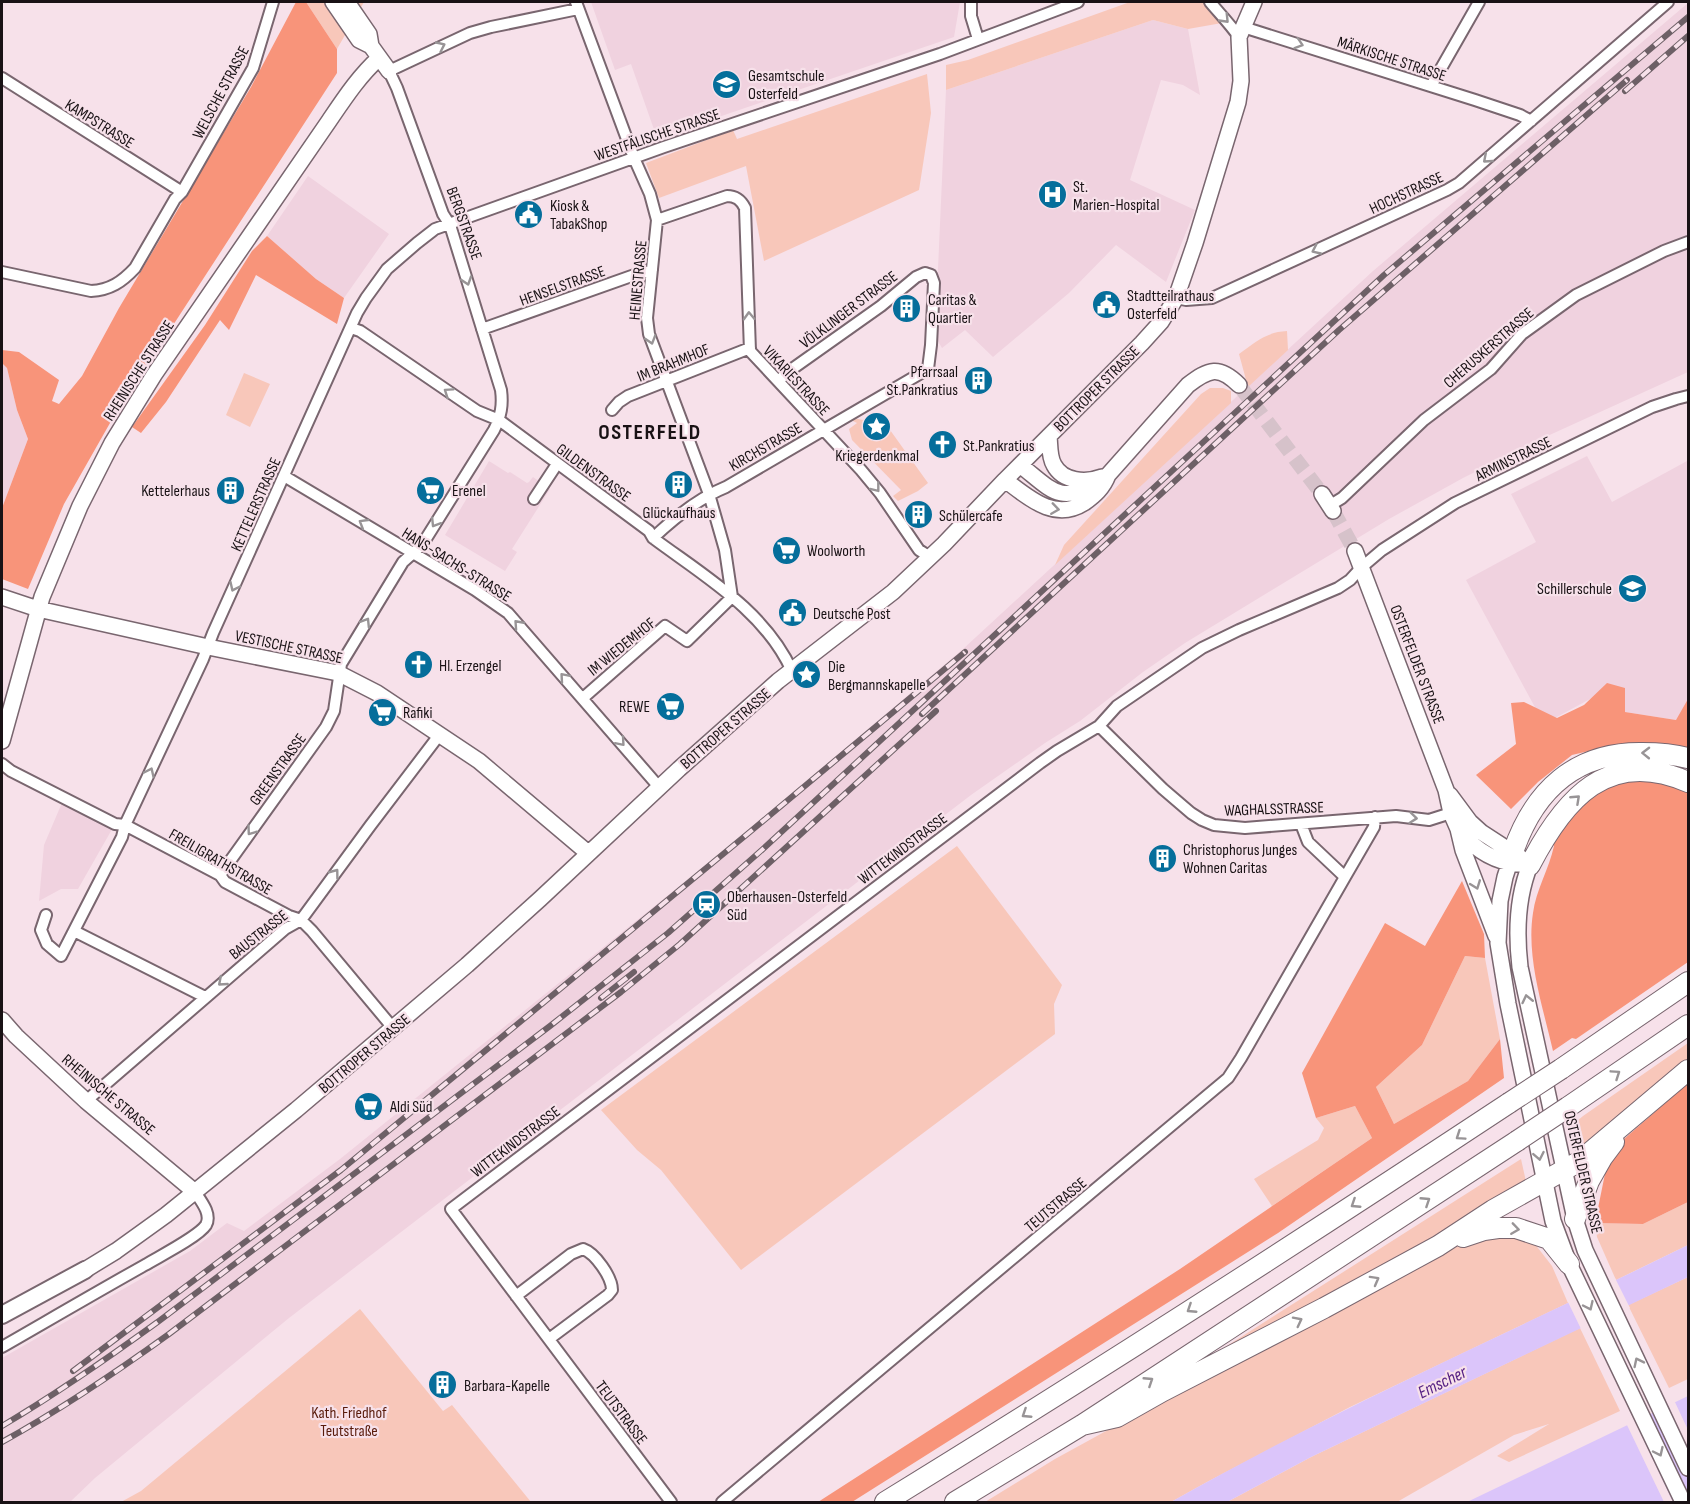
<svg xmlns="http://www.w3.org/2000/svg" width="1690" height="1504" font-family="'Sofia Sans Condensed',sans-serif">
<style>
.built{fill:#f0d2df}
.green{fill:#f8c7ba}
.forest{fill:#f8947a}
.water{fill:#dbc5fa}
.pier{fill:#f7e1ea}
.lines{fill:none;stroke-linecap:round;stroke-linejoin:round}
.secondary-tunnel{stroke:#d6c2ca;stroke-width:15;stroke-dasharray:15 8;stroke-linecap:butt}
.street-casing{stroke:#79666f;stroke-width:14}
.secondary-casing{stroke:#79666f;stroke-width:18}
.primary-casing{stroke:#79666f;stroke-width:20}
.highway-casing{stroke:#79666f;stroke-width:22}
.street{stroke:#fff;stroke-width:10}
.secondary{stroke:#fff;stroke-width:15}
.primary{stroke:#fff;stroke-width:16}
.highway{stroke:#fff;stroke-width:20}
.rail-casing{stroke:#6d6066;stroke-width:6}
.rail{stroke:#f7e1ea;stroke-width:4;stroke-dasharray:11;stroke-linecap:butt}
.highway-bridge-casing{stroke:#79666f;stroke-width:22;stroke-linecap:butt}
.highway-bridge{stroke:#fff;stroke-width:20}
.oneway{stroke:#989496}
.labels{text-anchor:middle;stroke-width:4.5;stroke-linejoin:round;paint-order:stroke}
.street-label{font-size:16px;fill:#191215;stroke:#f7e1ea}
.poi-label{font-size:16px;fill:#191215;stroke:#f7e1ea;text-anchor:start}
.park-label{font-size:16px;fill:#591b0b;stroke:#f7e1ea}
.water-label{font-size:18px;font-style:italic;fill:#541e82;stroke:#f7e1ea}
.district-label{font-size:22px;font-weight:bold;letter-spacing:1.5px;fill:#191215;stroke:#f7e1ea}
</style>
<rect width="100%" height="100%" fill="#f7e1ea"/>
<path class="built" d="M591,2H960L954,37L657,138L631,64L615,70Z
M1688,3V372L1543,438L1463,478L1389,519L1185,643L1143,672L1080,721L1045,743L971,795L289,1318L95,1478L70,1502H2V1358L190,1251L227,1223L244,1231L340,1159L723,851L963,649L1373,271Z
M1153,20L1188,29L1200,95L1183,85L1161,80L1130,180L1195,210L1166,282L1116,245L1069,293L993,357L965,330L942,348L935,336L946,90Z
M308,176L389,234L344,298L316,279L267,236Z
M2,363L7,368L17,410L28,439L2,508Z
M1587,456L1612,502L1687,461L1688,463V713L1676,720L1625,712L1612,687L1544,724L1466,580L1536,542L1511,494Z
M489,461L508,473L510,472L527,483L529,482L533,477L550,489L512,549L517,552L505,571L445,535Z
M64,798L115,824L78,889H61L39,901L44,845Z"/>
<path class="green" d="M306,2H364L337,49Z
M1130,2H1206L1222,23L1188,29L1153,20L946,90V65L968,60Z
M927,74L931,113L919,190L764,261L746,166L659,198L646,163L733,130L737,139Z
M1287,331L1288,350L1248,387L1239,354C1256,342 1266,332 1287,331Z
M244,373L270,384L250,427L226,415Z
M1210,388H1223L1231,391V403L1055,565L1064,545L1201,394Z
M880,416L928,483L918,491L898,501L893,496L901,490L852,440L849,429L857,423L851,420L854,418C865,421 870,421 880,416Z
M957,846L1062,985L1054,1004L1055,1034L741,1270L661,1170L637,1150L601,1110Z
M1465,956L1485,958L1500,1039L1468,1081L1394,1124L1376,1087L1422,1045Z
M1688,1043V1065L1579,1155L1577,1150H1574L1569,1128L1583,1116Z
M1355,1106L1372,1138L1272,1206L1254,1179L1318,1140L1324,1128L1316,1118Z
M1521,1159L1527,1186L1220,1353L1219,1351Z
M1688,1202V1245L1616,1280L1597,1237L1595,1223L1643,1224Z
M1508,1233L1531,1239L1552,1266L1568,1303L1350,1407L1207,1482L1171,1502H985L1055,1459L1252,1351L1293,1336L1440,1254L1478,1238Z
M1688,1277V1379L1669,1388L1628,1305Z
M360,1309L443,1411L452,1405L531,1502H121L141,1491Z
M1580,1328L1620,1411L1509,1462L1497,1456L1549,1424L1514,1435L1397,1502H1227L1311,1457Z"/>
<path class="forest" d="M296,2H306L337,49V73L114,416L64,504L28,589L2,579V508L28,439L17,410L7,368L2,363V350L19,352L59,380L52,401L59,404L82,376L119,308L251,87Z
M267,236L316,279L344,298L337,324L256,275L229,330L220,320L166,402L141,433L132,427L205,325L252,251Z
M1607,683L1625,688V712L1676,720L1688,699V752L1662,747L1610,746L1572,755L1538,782L1511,809L1476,775L1516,744L1511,703L1524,702L1557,718L1584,705Z
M1637,777L1688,789V962L1576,1039L1572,1038L1553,1051C1543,1007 1526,958 1533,913C1536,890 1549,869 1554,846L1549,840L1569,812L1615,781Z
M1462,881L1484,934L1485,958L1465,956L1422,1045L1376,1087L1394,1124L1468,1081L1500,1039L1504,1078L1278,1233L852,1502H818L1180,1269L1372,1138L1355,1106L1316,1118L1302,1073L1385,923L1425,946Z
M1688,1083V1202L1643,1224L1595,1223L1609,1154L1624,1139Z"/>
<path class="water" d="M1688,1245V1277L1311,1457L1227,1502H1171C1338,1407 1516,1330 1688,1245Z
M1688,1396V1502H1467Z"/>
<path class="pier" d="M1615,1278L1630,1308L1582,1331L1567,1300Z
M1674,1400L1688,1430V1449L1667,1403Z
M1634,1419L1673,1502H1664L1626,1423Z"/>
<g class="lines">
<path class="secondary-tunnel" d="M1239,385L1322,494
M1333,511L1355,551"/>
<defs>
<path id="street" d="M576,2L634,158L650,194L657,220L647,318L649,334L709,494L725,550L732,597
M971,2V16L978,39
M1210,2C1220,14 1230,24 1239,37
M1243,27L1475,100L1520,115L1531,121
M2,78L182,192
M1431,86L1479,2
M657,220L727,196C736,196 741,200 745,208L750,351L861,470L880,493L919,550L930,557
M2,272L91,291C110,290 122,282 135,268L175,199L182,192L253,68L273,2
M1176,298L1186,300L1212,298L1447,190L1459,183L1668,2
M351,328L360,331L477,411L499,420L649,531L653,538C704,576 765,611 792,671
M482,329L640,273L652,270
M612,410L619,402L628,396L750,348
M284,476L475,590L508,613L659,787
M534,499L557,464
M1329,506L1342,498L1424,420L1491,369L1522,334L1576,295L1664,251L1688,242
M653,538C674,518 699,498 726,487L928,369L931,345L934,283L931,275L925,273L916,277L881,306L785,374L779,381
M583,698L665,626L687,641L732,597
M1099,726L1163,789L1191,813L1202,820L1214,825L1245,828L1396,816L1429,820L1451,813
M2,764L11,771L115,824L125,825L220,875L225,882L289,916L301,920L312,931L393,1028
M220,875L326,727L334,711L341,664L403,562L422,545L494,430C501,416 503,405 501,390L450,225L443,214L397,88L389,71L470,33L491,27L578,9
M1345,877L1374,827L1375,817
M46,915L41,930L47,944L61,956L122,837L125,825L203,659L213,633L357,313L366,298L387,269L417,243L435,229L664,147L940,54L1078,2
M74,931L205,997
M86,1101L285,929L301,920L370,826L440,734
M516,1296L571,1254L583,1249C595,1253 612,1277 612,1290L608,1295L549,1339
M2,1347C49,1320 97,1292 145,1265C158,1257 198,1237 206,1225C212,1214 201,1201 195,1192
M671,1502L451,1209L1040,763L1057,751L1099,726L1117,706L1202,648L1239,630L1338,588L1350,580L1362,567L1382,550L1455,503L1652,407L1676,399L1688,396
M722,1502L1228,1078L1241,1058L1345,877L1308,842L1301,824"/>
<path id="secondary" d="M333,2L359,40L371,46
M347,2L369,34L371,46L389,71
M1049,436C1050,445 1049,457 1054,465C1063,482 1086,483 1102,477
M1020,465C1052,490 1059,505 1099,483
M1005,480C1028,497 1054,522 1084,503C1095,495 1103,488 1108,475L1188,385C1209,369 1219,365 1239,385
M1322,494L1333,511
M1355,551L1446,790L1451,813L1458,829L1463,850L1496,936
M2,597L38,609L208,647L338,673L377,693L479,761L588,853
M2,741L42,597L80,506L112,443L154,375L329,121C344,99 359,76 379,58
M1450,795L1470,822L1481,832L1521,858
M1460,832C1475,849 1495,862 1518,864
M1513,852L1505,877L1500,901L1498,943L1508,1004L1553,1221L1569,1264L1683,1502
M1530,865C1517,897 1516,933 1520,967L1575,1219L1585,1250L1688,1468
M2,1020L16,1036L86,1101L195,1192
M85,1270L116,1251L166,1215L296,1110L467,965L540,899L679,769L778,681L893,592L944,544L1005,480L1142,343L1161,322L1176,298L1195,243L1238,102L1241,81L1239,37L1254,2"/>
<path id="primary" d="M2,1315L85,1270"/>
<path id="highway" d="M1513,852C1534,791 1575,752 1642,753C1658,753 1673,754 1688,758
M1530,865C1564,799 1608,747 1688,782
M1561,1069L1688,982
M1568,1107L1688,1025
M1575,1219L1589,1181L1602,1158L1614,1142
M1463,1237L1484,1230L1498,1228H1516L1549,1239L1569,1264
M1082,1425L1117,1417L1163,1391L1324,1308L1438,1246L1493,1210L1580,1161L1688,1070
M885,1502C1095,1373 1303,1239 1509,1103
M955,1502L1082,1425L1517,1141"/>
</defs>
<use href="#street" class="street-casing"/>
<use href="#secondary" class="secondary-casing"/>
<use href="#primary" class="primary-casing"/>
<use href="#highway" class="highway-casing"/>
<use href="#street" class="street"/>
<use href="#secondary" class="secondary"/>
<use href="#primary" class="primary"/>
<use href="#highway" class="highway"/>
<defs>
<path id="rail" d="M1625,91L1688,36
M922,714L1339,330L1627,80
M601,998L634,972
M73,1371L341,1170L751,831L965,652
M2,1426C56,1394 108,1358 159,1321L550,1026L668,933L763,849L1384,275L1688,17
M2,1442C60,1410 115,1373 169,1334L621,992L680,944L936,711"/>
</defs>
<use href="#rail" class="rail-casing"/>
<use href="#rail" class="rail"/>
<defs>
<path id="highway-bridge" d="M1509,1103L1561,1069
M1517,1141L1568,1107"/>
</defs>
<use href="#highway-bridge" class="highway-bridge-casing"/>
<use href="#highway-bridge" class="highway-bridge"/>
</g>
<defs><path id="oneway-chevron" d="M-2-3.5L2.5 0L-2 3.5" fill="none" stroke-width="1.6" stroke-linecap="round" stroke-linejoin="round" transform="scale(1.5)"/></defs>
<g class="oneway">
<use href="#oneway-chevron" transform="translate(1225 19) rotate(46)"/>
<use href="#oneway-chevron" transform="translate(1299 44) rotate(18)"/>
<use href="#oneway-chevron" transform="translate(441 46) rotate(-25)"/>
<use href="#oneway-chevron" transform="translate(1487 159) rotate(139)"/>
<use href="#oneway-chevron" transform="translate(1316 250) rotate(155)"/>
<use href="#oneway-chevron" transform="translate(467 281) rotate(72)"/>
<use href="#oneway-chevron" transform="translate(749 316) rotate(-92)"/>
<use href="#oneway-chevron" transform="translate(651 340) rotate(73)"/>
<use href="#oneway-chevron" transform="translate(448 392) rotate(-146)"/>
<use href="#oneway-chevron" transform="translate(876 488) rotate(52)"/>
<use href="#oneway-chevron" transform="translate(1055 509) rotate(8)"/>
<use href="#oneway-chevron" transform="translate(363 523) rotate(-149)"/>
<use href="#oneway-chevron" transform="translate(435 523) rotate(122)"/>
<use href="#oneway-chevron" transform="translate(234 587) rotate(115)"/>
<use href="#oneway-chevron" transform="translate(366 622) rotate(-58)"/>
<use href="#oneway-chevron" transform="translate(518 624) rotate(-132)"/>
<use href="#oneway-chevron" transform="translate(564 677) rotate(-131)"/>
<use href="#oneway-chevron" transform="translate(621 742) rotate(49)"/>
<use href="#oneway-chevron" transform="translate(1646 753) rotate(-179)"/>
<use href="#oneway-chevron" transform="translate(150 772) rotate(-65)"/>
<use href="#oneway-chevron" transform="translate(1576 799) rotate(-43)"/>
<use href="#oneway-chevron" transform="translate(1413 818) rotate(6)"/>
<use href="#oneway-chevron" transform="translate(251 831) rotate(126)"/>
<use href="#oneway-chevron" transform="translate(335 873) rotate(-53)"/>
<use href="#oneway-chevron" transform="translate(1476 885) rotate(69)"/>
<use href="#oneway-chevron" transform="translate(222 982) rotate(139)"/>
<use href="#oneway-chevron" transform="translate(1527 999) rotate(-103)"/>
<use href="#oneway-chevron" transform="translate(1616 1074) rotate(-34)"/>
<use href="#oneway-chevron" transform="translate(1460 1136) rotate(146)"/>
<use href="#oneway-chevron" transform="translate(1539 1156) rotate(79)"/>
<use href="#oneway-chevron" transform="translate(1426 1201) rotate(-33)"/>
<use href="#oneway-chevron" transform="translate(1355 1204) rotate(147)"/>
<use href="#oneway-chevron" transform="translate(1515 1229) rotate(8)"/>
<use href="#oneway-chevron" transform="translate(1375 1280) rotate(-29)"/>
<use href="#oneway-chevron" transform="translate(1589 1306) rotate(65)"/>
<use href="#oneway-chevron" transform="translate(1191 1309) rotate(147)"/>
<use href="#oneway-chevron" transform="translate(1298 1321) rotate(-27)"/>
<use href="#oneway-chevron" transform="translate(1638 1362) rotate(-116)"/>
<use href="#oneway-chevron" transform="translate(1149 1381) rotate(-33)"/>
<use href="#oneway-chevron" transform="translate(1026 1414) rotate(147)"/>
<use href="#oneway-chevron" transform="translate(1659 1452) rotate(65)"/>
</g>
<defs>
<symbol id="school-disc" viewBox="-11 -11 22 22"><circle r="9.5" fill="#056e9b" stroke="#f7e1ea"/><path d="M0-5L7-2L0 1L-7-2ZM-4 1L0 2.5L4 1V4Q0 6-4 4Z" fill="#fff"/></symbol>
<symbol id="hospital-disc" viewBox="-11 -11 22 22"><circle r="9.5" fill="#056e9b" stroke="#f7e1ea"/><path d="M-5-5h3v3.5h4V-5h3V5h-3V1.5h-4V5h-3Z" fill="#fff"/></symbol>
<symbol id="civic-disc" viewBox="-11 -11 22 22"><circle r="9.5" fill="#056e9b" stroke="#f7e1ea"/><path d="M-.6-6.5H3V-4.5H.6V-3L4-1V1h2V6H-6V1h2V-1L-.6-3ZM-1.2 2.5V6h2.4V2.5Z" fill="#fff"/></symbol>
<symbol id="building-disc" viewBox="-11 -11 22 22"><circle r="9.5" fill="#056e9b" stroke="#f7e1ea"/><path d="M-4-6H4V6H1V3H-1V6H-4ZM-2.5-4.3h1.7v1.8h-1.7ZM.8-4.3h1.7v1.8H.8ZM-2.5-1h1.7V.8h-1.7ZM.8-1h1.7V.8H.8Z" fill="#fff"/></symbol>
<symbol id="sight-disc" viewBox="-11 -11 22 22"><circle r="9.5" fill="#056e9b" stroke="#f7e1ea"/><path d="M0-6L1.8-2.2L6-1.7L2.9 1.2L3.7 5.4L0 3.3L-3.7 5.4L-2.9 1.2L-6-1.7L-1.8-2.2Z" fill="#fff"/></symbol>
<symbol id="church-disc" viewBox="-11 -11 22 22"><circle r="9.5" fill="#056e9b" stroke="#f7e1ea"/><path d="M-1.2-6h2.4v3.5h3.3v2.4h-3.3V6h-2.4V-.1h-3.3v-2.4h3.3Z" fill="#fff"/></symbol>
<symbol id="supermarket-disc" viewBox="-11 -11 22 22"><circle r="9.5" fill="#056e9b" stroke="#f7e1ea"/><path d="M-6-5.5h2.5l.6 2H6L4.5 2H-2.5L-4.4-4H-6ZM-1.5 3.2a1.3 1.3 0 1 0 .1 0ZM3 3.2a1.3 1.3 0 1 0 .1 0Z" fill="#fff"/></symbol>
<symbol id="station-disc" viewBox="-11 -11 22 22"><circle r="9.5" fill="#056e9b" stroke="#f7e1ea"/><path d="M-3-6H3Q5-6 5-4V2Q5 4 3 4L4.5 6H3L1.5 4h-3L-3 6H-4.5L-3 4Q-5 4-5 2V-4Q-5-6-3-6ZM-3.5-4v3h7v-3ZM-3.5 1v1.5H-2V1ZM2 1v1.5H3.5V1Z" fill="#fff"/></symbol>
</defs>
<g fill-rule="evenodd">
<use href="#school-disc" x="710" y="68" width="33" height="33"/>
<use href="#hospital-disc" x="1036" y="178" width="33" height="33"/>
<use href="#civic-disc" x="512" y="198" width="33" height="33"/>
<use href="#civic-disc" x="1090" y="288" width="33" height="33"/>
<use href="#building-disc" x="890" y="292" width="33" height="33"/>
<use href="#building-disc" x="962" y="364" width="33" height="33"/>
<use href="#sight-disc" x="860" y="410" width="33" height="33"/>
<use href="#church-disc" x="926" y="428" width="33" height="33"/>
<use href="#building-disc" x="662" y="468" width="33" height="33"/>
<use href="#building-disc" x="214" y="474" width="33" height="33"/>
<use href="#supermarket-disc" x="414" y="474" width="33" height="33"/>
<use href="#building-disc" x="902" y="498" width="33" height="33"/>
<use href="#supermarket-disc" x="770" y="534" width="33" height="33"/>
<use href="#school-disc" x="1616" y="572" width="33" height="33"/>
<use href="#civic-disc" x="776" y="596" width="33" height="33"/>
<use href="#church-disc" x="402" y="648" width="33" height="33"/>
<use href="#sight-disc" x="790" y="658" width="33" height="33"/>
<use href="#supermarket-disc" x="654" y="690" width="33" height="33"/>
<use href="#supermarket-disc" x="366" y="696" width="33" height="33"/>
<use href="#building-disc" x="1146" y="842" width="33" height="33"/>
<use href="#station-disc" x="690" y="888" width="33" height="33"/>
<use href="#supermarket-disc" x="352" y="1090" width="33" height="33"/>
<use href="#building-disc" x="426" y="1368" width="33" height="33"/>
</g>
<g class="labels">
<g class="street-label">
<text transform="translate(1392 58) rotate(18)" y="6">MÄRKISCHE STRASSE</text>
<text transform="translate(220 92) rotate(-62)" y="6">WELSCHE STRASSE</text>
<text transform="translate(100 123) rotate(32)" y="6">KAMPSTRASSE</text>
<text transform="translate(657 134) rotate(-19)" y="6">WESTFÄLISCHE STRASSE</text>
<text transform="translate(1406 192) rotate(-25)" y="6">HOCHSTRASSE</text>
<text transform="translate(465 223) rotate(70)" y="6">BERGSTRASSE</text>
<text transform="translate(637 280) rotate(-85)" y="6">HEINESTRASSE</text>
<text transform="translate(562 285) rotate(-20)" y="6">HENSELSTRASSE</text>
<text transform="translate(848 309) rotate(-37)" y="6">VÖLKLINGER STRASSE</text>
<text transform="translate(1488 347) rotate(-41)" y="6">CHERUSKERSTRASSE</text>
<text transform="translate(673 362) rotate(-22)" y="6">IM BRAHMHOF</text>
<text transform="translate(138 370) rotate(-57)" y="6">RHEINISCHE STRASSE</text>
<text transform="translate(797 380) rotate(47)" y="6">VIKARIESTRASSE</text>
<text transform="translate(1096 388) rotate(-45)" y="6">BOTTROPER STRASSE</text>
<text transform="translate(765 446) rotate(-30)" y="6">KIRCHSTRASSE</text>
<text transform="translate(1513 458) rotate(-26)" y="6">ARMINSTRASSE</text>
<text transform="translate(594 472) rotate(36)" y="6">GILDENSTRASSE</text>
<text transform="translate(255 504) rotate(-66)" y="6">KETTELERSTRASSE</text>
<text transform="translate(457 564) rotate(32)" y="6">HANS-SACHS-STRASSE</text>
<text transform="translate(289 646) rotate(12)" y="6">VESTISCHE STRASSE</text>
<text transform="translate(621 646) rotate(-39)" y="6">IM WIEDEMHOF</text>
<text transform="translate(1418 664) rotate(69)" y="6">OSTERFELDER STRASSE</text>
<text transform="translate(725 728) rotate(-41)" y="6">BOTTROPER STRASSE</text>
<text transform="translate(277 769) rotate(-54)" y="6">GREENSTRASSE</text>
<text transform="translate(1274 808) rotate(-2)" y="6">WAGHALSSTRASSE</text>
<text transform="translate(902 848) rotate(-37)" y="6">WITTEKINDSTRASSE</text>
<text transform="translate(221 861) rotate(30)" y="6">FREILIGRATHSTRASSE</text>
<text transform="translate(258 934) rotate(-38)" y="6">BAUSTRASSE</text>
<text transform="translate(364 1053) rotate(-40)" y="6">BOTTROPER STRASSE</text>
<text transform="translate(109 1094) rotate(40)" y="6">RHEINISCHE STRASSE</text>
<text transform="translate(515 1141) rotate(-37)" y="6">WITTEKINDSTRASSE</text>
<text transform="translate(1584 1172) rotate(77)" y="6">OSTERFELDER STRASSE</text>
<text transform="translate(1055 1204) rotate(-40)" y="6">TEUTSTRASSE</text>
<text transform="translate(622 1412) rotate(53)" y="6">TEUTSTRASSE</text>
</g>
<g class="poi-label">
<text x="748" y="81">Gesamtschule<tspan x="748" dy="18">Osterfeld</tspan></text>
<text x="1073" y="192">St.<tspan x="1073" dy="18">Marien-Hospital</tspan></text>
<text x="550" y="211">Kiosk &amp;<tspan x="550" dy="18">TabakShop</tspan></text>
<text x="1127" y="301">Stadtteilrathaus<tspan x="1127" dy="18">Osterfeld</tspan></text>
<text x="928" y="305">Caritas &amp;<tspan x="928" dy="18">Quartier</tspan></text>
<text x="958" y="377" text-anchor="end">Pfarrsaal<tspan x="958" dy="18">St.Pankratius</tspan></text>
<text x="963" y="451">St.Pankratius</text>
<text x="877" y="461" text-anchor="middle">Kriegerdenkmal</text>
<text x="210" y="496" text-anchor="end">Kettelerhaus</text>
<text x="452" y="496">Erenel</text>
<text x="679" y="518" text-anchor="middle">Glückaufhaus</text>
<text x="939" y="521">Schülercafe</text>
<text x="807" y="556">Woolworth</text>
<text x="1612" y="594" text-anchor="end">Schillerschule</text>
<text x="813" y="619">Deutsche Post</text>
<text x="439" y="671">Hl. Erzengel</text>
<text x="828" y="672">Die<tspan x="828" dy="18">Bergmannskapelle</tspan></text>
<text x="650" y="712" text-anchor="end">REWE</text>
<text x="403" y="718">Rafiki</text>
<text x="1183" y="855">Christophorus Junges<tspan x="1183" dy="18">Wohnen Caritas</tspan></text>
<text x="727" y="902">Oberhausen-Osterfeld<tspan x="727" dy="18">Süd</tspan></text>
<text x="390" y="1112">Aldi Süd</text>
<text x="464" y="1391">Barbara-Kapelle</text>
</g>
<g class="park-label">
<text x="349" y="1418">Kath. Friedhof<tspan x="349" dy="18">Teutstraße</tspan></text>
</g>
<g class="water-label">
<text transform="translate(1442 1382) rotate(-26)" y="6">Emscher</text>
</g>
<g class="district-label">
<text x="650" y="439">OSTERFELD</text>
</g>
</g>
<rect width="1690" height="1504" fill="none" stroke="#191215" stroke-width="6"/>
</svg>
